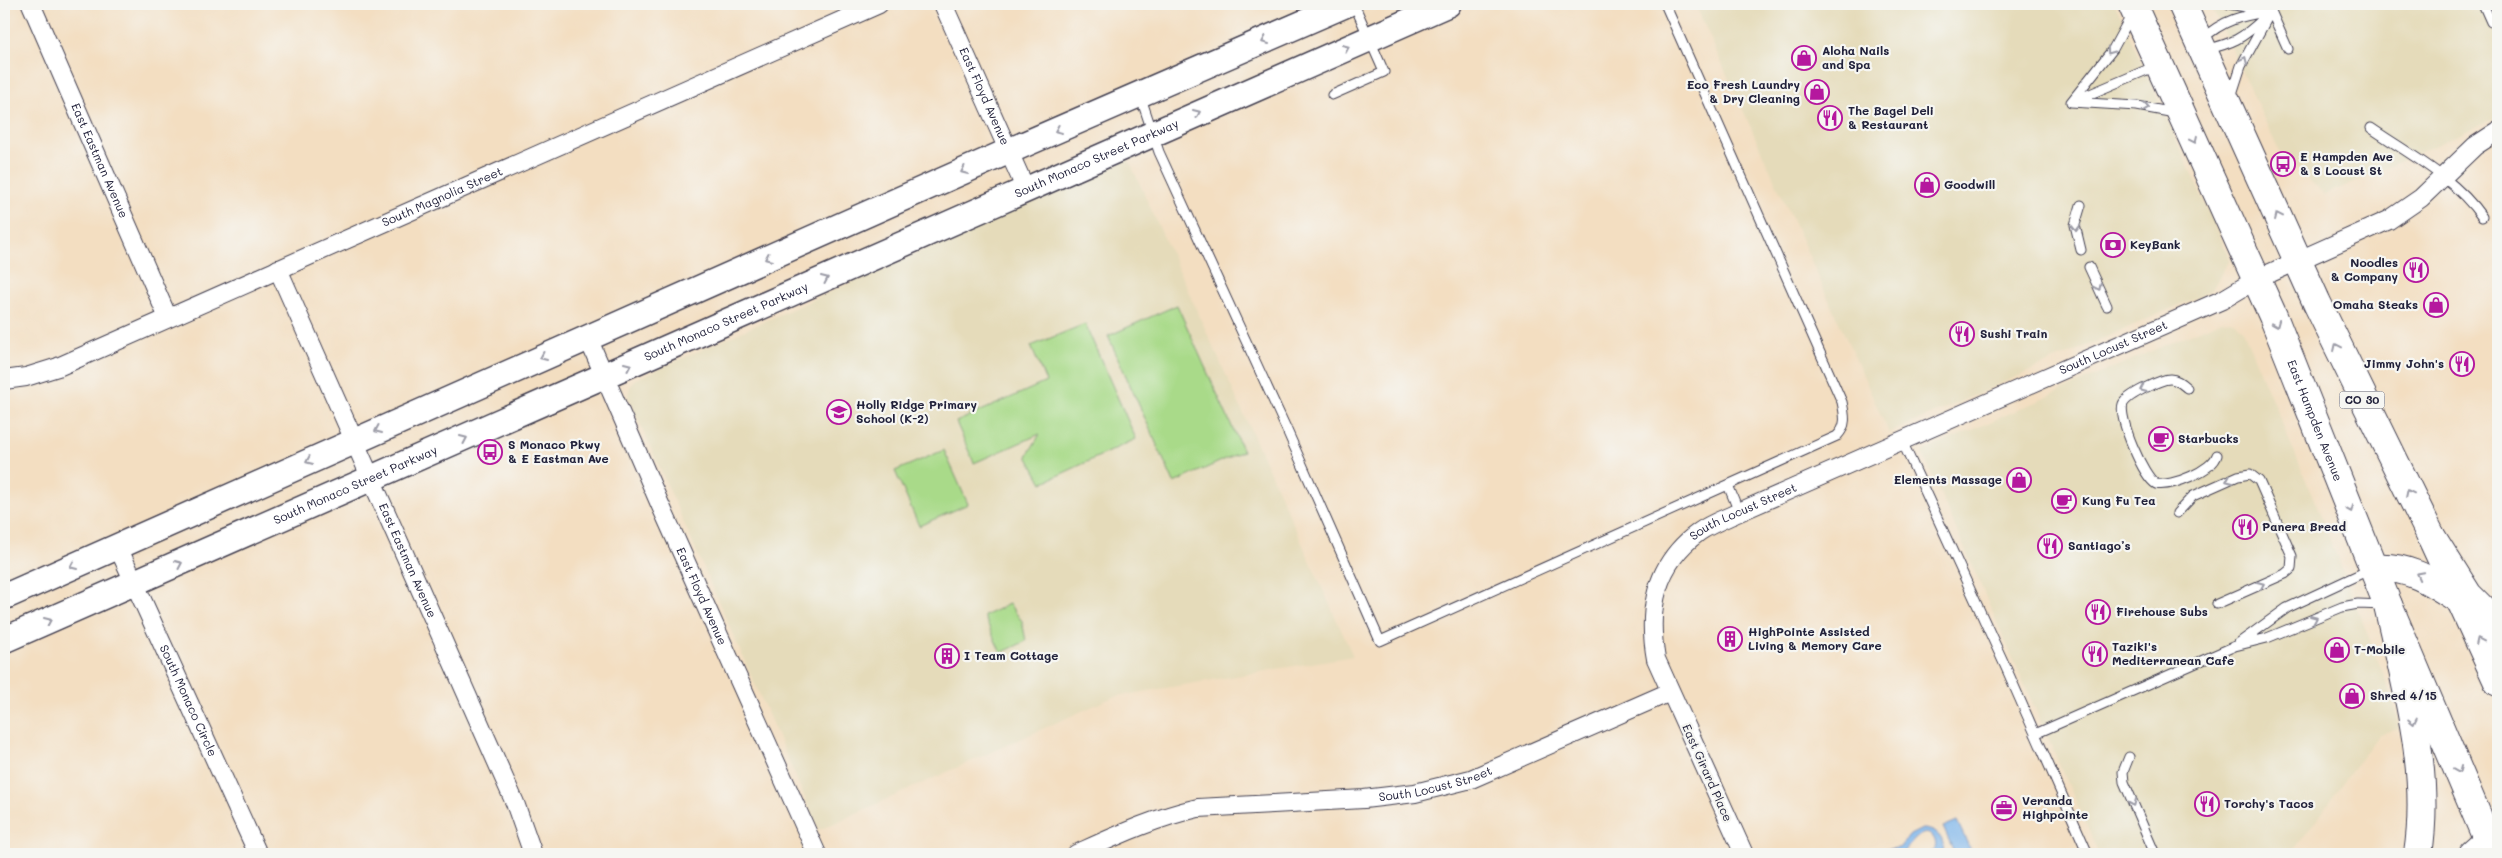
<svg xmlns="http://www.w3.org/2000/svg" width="2502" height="858" font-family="Mali,sans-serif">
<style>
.built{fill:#e5dbba}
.green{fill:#a9da89;stroke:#667e62}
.water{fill:#7ab3ea;stroke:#4e6a92}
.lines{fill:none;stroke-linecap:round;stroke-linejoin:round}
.service-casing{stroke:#413e4f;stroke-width:11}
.minor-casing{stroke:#413e4f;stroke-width:20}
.secondary-casing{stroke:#413e4f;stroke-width:28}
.primary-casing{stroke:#413e4f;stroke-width:30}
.motorway-casing{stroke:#413e4f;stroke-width:30}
.service{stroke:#fff;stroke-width:9}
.minor{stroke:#fff;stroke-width:18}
.secondary{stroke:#fff;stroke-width:25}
.primary{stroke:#fff;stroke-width:28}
.motorway{stroke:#fff;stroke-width:28}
.oneway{stroke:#9c9ca7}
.labels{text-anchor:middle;stroke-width:4.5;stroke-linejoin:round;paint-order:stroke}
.shield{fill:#f6f6f2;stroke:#626272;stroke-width:1}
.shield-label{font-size:11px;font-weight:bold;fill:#22223b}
.poi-label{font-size:12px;font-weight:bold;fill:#22223b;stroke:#f6f6f2;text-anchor:start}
.street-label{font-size:12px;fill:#22223b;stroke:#f6f6f2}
</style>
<rect width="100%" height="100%" fill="#f6f6f2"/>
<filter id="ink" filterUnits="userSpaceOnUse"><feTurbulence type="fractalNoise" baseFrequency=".02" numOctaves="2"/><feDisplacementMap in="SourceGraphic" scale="10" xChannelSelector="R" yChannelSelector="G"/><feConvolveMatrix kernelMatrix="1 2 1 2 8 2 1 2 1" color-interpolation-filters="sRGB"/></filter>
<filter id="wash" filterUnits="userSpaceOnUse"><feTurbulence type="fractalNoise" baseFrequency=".0096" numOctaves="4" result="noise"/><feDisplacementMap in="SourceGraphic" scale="20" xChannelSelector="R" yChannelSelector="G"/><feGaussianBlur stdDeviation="1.12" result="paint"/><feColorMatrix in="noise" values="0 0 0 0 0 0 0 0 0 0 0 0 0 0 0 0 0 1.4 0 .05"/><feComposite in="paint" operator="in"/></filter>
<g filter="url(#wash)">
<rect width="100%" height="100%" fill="#f3dec1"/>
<path class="built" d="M1695,4H2115L2230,259L2211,291L1889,433Z
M2210,4H2498V117L2325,195L2279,151Z
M1128,158L1353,656L1113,697L819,830L628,396L630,387L634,380Z
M2232,320L2242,328L2318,509L2392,696L2399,729L2379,734L2291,854H2099L1922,452L2220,321Z"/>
<path class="green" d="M1177,305L1243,451L1174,483L1108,336Z
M1085,324L1136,439L1042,483L1027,456L1040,434L974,463L956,422L1046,382L1031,346Z
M944,450L968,504L919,526L895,471Z
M1009,604L1022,621L1026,641L1001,653L984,616Z"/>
<path class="water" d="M1957,821L1971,851L1955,854L1943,827Z
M1922,829C1937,829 1946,839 1943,854H1928L1935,849C1936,845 1936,841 1933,837C1922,825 1910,846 1903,853L1876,854L1886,849L1899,848L1910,835Z"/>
</g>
<g filter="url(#ink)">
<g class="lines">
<defs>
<path id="service" d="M2229,4L2263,10
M2483,4L2491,22L2498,19
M2271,11L2288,49
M2201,40C2224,19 2241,16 2271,11
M2205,50C2233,43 2242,39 2263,19
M1140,95L1159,152L1286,428L1380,641L1837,436C1847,426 1845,416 1842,402L1665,4
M1332,95L1384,72L1354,4
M2231,97L2241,66L2271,11
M2076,100L2156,66
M2071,102L2113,49L2132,14
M2071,102L2137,106L2175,113
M2371,128C2409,154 2455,178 2482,217
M2081,250L2075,225L2081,205
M2089,267L2107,306
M2187,388C2182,384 2177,379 2170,379C2161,379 2127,395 2123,404C2118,418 2143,476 2156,484C2172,487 2213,470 2217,455
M1902,441L2007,670L2088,854
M1728,485L1739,512
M2177,513L2193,496L2238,476L2250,474L2259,481L2292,556L2291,569L2285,574L2217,604
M2239,643L2287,608L2371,569
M2035,734L2235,646L2267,638L2342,607L2358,604L2384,605
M2129,757L2123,772L2124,782L2155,854"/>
<g id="minor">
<path id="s1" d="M31,4L168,318"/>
<path id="s2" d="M943,4L1026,190"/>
<path id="s3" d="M278,269L515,803L533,854"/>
<path id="s4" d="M588,338L659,502L817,854"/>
<path id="s5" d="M4,380L26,377L58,367L879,4"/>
<path id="s6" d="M118,547L258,854"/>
<path id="s7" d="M1076,854C1116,836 1154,818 1198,808L1364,799L1415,793L1471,779L1670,692"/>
<path id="s8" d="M1744,854L1656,659C1647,609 1655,564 1699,532C1710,524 1724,519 1737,513L2222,300L2257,279L2389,220L2421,198L2475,146L2498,131"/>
</g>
<g id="secondary">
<path d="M4,597L1009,151L1347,4"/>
<path id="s9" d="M4,640L1448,4"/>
</g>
<g id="primary">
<path id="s10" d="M2132,4L2273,316L2388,605L2488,841"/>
<path d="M2182,4L2317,303L2431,536L2498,682"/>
<path d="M2374,568C2409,565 2432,582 2460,600"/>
</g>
<path id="motorway" d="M2431,536L2468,595L2498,625
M2388,605C2406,686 2431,770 2418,854
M2473,854L2498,832"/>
</defs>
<use href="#service" class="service-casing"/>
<use href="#minor" class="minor-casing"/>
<use href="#secondary" class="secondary-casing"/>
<use href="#primary" class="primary-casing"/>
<use href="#motorway" class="motorway-casing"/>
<use href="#service" class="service"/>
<use href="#minor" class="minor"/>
<use href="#secondary" class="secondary"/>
<use href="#primary" class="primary"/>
<use href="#motorway" class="motorway"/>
</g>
<defs><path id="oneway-chevron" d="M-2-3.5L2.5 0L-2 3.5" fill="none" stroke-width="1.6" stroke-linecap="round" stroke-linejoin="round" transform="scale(1.25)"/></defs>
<g class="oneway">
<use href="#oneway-chevron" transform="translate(1265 41) rotate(156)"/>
<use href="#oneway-chevron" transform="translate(1346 48) rotate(-24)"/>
<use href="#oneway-chevron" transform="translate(2110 51) rotate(125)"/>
<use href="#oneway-chevron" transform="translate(2244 60) rotate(-65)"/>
<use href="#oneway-chevron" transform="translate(2146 107) rotate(9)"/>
<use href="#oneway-chevron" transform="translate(1197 113) rotate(-24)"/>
<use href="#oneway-chevron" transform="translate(1058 130) rotate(157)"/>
<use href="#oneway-chevron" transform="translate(2194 140) rotate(65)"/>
<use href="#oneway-chevron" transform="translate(964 171) rotate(156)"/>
<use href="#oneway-chevron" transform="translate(2278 216) rotate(-115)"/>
<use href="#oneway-chevron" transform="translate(2076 228) rotate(89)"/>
<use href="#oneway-chevron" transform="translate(768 258) rotate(156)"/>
<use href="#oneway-chevron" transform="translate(825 279) rotate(-24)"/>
<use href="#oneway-chevron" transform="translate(2098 287) rotate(65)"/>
<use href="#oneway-chevron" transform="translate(2276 324) rotate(68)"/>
<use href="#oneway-chevron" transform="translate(2337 347) rotate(-115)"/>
<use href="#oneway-chevron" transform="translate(543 357) rotate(156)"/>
<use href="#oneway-chevron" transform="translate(628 366) rotate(-24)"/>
<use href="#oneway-chevron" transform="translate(2143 389) rotate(155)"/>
<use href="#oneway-chevron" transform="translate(378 430) rotate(156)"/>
<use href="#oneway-chevron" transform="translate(464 439) rotate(-24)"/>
<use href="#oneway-chevron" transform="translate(309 461) rotate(156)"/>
<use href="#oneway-chevron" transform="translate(2229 480) rotate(156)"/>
<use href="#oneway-chevron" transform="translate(2409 493) rotate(-116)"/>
<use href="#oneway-chevron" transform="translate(2350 509) rotate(68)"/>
<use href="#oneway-chevron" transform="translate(179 564) rotate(-24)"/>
<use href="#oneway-chevron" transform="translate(73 566) rotate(156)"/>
<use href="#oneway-chevron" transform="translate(2420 575) rotate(-153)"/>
<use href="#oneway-chevron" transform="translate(2261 585) rotate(-24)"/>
<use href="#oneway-chevron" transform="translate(2314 619) rotate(-23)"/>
<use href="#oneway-chevron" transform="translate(48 621) rotate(-24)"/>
<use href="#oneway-chevron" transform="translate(2479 641) rotate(-115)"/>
<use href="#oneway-chevron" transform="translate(2413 721) rotate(78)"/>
<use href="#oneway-chevron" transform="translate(2458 770) rotate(67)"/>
<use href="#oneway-chevron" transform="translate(2133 803) rotate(66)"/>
</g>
</g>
<defs>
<symbol id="shop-ring" viewBox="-11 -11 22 22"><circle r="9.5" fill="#f6f6f2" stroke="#b5179e" stroke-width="1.5"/><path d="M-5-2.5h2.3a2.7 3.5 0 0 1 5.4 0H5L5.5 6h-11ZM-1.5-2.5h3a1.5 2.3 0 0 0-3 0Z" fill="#b5179e"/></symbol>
<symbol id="restaurant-ring" viewBox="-11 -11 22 22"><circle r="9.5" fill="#f6f6f2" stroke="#b5179e" stroke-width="1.5"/><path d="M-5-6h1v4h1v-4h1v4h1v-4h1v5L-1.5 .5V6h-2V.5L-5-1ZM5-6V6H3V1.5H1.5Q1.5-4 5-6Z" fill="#b5179e"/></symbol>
<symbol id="bus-ring" viewBox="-11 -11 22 22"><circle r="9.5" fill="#f6f6f2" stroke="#b5179e" stroke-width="1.5"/><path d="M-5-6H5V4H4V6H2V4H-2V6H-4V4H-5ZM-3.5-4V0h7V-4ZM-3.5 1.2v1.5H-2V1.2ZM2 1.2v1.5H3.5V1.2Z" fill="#b5179e"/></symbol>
<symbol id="bank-ring" viewBox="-11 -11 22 22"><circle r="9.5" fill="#f6f6f2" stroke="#b5179e" stroke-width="1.5"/><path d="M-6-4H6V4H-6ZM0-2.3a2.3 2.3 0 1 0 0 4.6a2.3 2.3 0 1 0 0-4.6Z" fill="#b5179e"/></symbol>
<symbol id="school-ring" viewBox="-11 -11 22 22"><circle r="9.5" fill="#f6f6f2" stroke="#b5179e" stroke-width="1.5"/><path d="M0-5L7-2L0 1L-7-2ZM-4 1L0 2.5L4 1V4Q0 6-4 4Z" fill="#b5179e"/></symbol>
<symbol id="cafe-ring" viewBox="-11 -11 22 22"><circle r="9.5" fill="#f6f6f2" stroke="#b5179e" stroke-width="1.5"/><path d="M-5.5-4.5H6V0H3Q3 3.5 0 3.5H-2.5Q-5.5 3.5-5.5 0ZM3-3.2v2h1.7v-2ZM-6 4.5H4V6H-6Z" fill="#b5179e"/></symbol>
<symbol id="building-ring" viewBox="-11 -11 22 22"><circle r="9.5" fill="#f6f6f2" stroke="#b5179e" stroke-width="1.5"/><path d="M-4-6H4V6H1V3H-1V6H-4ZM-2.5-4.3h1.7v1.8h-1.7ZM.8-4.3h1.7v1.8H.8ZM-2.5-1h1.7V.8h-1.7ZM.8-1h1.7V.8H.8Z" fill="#b5179e"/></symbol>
<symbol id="office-ring" viewBox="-11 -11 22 22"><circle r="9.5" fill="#f6f6f2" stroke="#b5179e" stroke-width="1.5"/><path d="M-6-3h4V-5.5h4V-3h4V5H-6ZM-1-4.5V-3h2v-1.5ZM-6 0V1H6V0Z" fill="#b5179e"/></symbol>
</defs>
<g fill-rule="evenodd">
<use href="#shop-ring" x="1790" y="44" width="28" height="28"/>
<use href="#shop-ring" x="1803" y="78" width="28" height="28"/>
<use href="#restaurant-ring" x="1816" y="104" width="28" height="28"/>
<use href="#bus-ring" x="2269" y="150" width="28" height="28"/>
<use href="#shop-ring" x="1913" y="171" width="28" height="28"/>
<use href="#bank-ring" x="2099" y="231" width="28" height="28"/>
<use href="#restaurant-ring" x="2402" y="256" width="28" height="28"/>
<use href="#shop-ring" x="2422" y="291" width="28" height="28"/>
<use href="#restaurant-ring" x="1948" y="320" width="28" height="28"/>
<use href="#restaurant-ring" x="2448" y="350" width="28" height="28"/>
<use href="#school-ring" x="825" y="398" width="28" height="28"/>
<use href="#cafe-ring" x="2147" y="425" width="28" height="28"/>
<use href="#bus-ring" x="476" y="438" width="28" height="28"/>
<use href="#shop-ring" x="2005" y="466" width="28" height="28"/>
<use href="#cafe-ring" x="2050" y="487" width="28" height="28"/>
<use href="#restaurant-ring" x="2231" y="513" width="28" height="28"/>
<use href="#restaurant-ring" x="2036" y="532" width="28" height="28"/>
<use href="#restaurant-ring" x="2084" y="598" width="28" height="28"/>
<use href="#building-ring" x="1716" y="625" width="28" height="28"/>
<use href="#shop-ring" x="2323" y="636" width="28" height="28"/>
<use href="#restaurant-ring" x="2081" y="640" width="28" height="28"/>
<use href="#building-ring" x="933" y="642" width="28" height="28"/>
<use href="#shop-ring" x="2338" y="682" width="28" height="28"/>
<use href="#restaurant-ring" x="2193" y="790" width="28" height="28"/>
<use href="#office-ring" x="1990" y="794" width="28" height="28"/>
</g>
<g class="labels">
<rect class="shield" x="2339.5" y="391.5" width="45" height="17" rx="4"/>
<g class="shield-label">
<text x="2362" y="404">CO 30</text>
</g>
<g class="poi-label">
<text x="1822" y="55">Aloha Nails<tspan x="1822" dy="14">and Spa</tspan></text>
<text x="1800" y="89" text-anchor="end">Eco Fresh Laundry<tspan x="1800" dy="14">&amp; Dry Cleaning</tspan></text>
<text x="1848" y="115">The Bagel Deli<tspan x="1848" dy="14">&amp; Restaurant</tspan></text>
<text x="2300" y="161">E Hampden Ave<tspan x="2300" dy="14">&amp; S Locust St</tspan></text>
<text x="1944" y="189">Goodwill</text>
<text x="2130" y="249">KeyBank</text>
<text x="2398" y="267" text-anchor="end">Noodles<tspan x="2398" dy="14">&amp; Company</tspan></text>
<text x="2418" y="309" text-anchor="end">Omaha Steaks</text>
<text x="1980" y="338">Sushi Train</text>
<text x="2444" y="368" text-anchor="end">Jimmy John's</text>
<text x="856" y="409">Holly Ridge Primary<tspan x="856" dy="14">School (K-2)</tspan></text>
<text x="2178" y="443">Starbucks</text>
<text x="508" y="449">S Monaco Pkwy<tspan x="508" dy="14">&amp; E Eastman Ave</tspan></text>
<text x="2002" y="484" text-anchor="end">Elements Massage</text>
<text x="2082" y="505">Kung Fu Tea</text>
<text x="2262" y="531">Panera Bread</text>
<text x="2068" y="550">Santiago’s</text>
<text x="2116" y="616">Firehouse Subs</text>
<text x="1748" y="636">HighPointe Assisted<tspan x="1748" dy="14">Living &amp; Memory Care</tspan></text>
<text x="2112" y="651">Taziki's<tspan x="2112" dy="14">Mediterranean Cafe</tspan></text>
<text x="2354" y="654">T-Mobile</text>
<text x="964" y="660">I Team Cottage</text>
<text x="2370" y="700">Shred 4/15</text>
<text x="2022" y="805">Veranda<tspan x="2022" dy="14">Highpointe</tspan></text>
<text x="2224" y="808">Torchy's Tacos</text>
</g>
<g class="street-label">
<text dy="4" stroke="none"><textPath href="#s2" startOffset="101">East Floyd Avenue</textPath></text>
<text dy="4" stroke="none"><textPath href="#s9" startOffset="1194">South Monaco Street Parkway</textPath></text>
<text dy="4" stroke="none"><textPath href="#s1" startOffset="171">East Eastman Avenue</textPath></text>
<text dy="4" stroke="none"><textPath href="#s5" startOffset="476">South Magnolia Street</textPath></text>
<text dy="4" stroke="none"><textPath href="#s9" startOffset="789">South Monaco Street Parkway</textPath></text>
<text dy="4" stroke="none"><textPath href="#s8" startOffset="810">South Locust Street</textPath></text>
<text dy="4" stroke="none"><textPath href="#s10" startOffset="455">East Hampden Avenue</textPath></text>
<text dy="4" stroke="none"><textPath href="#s9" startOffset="384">South Monaco Street Parkway</textPath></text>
<text dy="4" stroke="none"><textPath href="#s8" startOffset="405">South Locust Street</textPath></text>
<text dy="4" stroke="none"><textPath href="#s3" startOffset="319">East Eastman Avenue</textPath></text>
<text dy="4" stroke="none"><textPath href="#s4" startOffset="282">East Floyd Avenue</textPath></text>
<text dy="4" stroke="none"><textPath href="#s6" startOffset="169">South Monaco Circle</textPath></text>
<text transform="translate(1707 773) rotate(66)" y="4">East Girard Place</text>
<text dy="4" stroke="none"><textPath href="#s7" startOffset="370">South Locust Street</textPath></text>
</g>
</g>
<rect width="2502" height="858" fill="none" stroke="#f6f6f2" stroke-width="20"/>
</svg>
